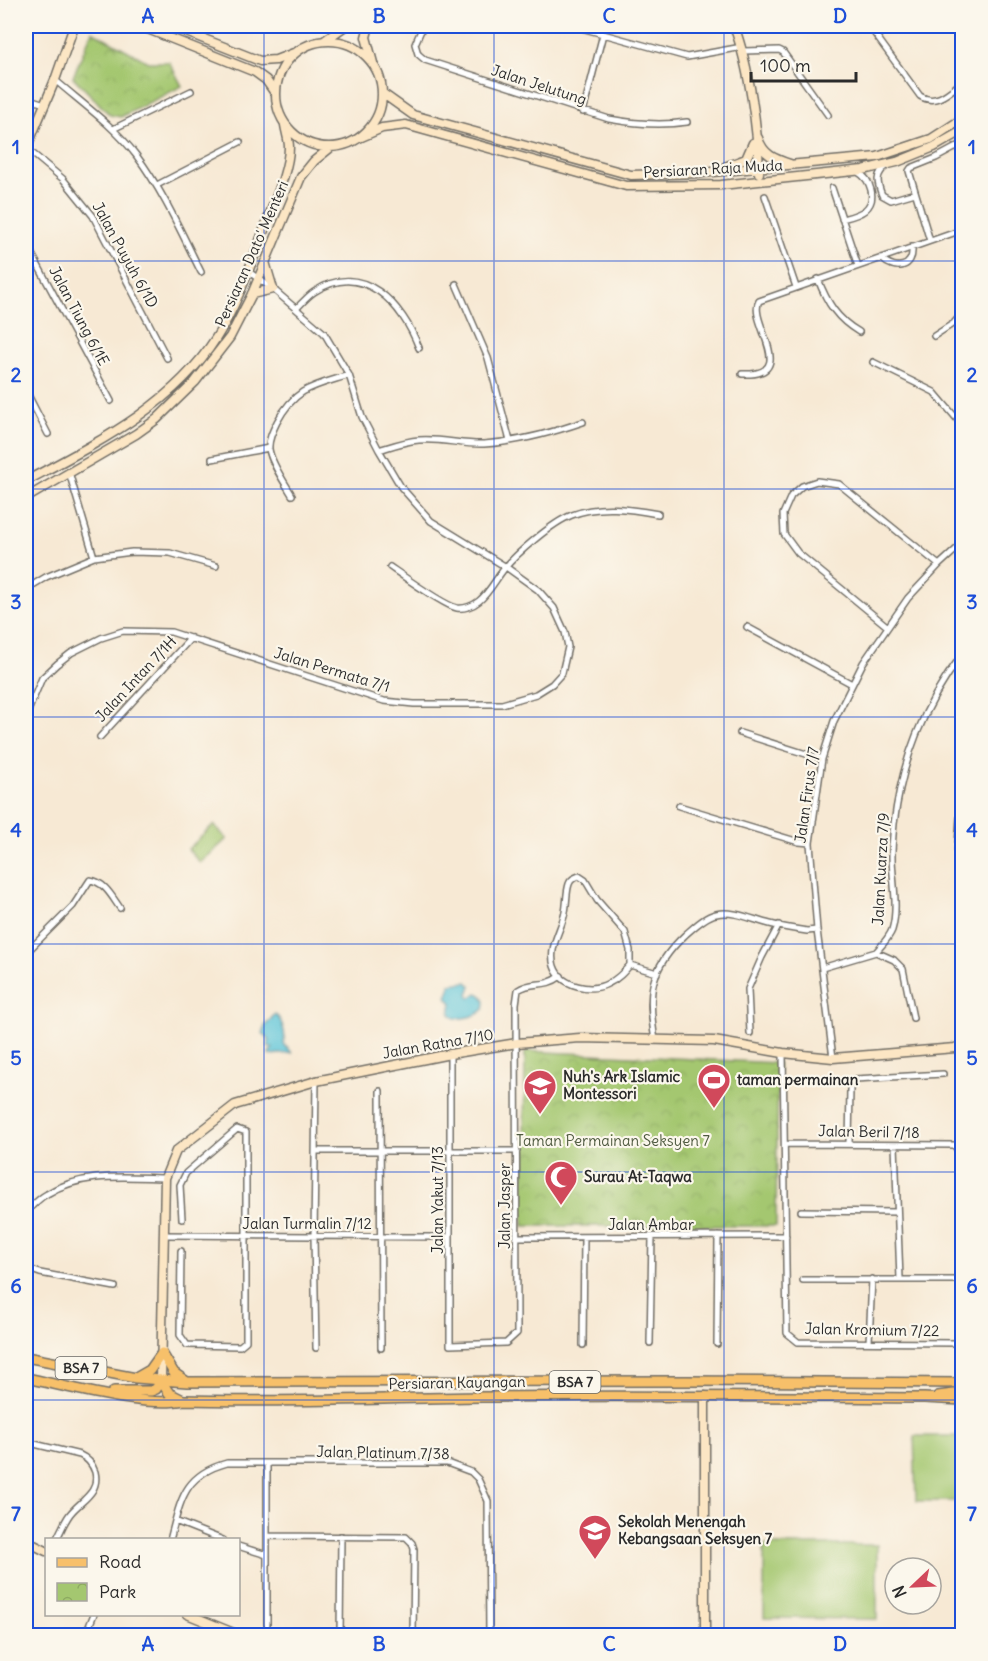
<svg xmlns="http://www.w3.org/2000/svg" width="988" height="1661" font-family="Delius,sans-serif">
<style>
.grass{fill:#a4c770;stroke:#68794e;stroke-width:1.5}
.park{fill:url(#park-crowns);stroke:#68794e;stroke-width:1.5}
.water{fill:#5cc4d8;stroke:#447882;stroke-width:1.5}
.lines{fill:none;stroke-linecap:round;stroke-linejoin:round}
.street-casing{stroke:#726e66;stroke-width:8}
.secondary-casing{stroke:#726e66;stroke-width:11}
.primary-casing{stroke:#726e66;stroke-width:12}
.street{stroke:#fff;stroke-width:5}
.secondary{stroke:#fce6c4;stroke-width:8}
.primary{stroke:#f7c06b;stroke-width:9}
.grid{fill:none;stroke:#1d4ed8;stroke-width:1.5;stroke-opacity:0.55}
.labels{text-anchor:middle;stroke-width:4.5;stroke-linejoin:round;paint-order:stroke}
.shield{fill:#fbf7ec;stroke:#696865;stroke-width:1.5}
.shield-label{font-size:14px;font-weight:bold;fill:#2b2b2b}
.street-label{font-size:15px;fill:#2b2b2b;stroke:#fbf7ec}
.poi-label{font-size:15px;font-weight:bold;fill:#2b2b2b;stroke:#fbf7ec;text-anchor:start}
.park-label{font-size:15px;fill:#4f5a40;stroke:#fbf7ec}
.neatline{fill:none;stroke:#1d4ed8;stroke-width:2}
.grid-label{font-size:20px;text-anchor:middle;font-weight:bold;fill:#1d4ed8}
</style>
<defs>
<pattern id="park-crowns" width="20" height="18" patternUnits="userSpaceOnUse" patternTransform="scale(1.5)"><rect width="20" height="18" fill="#a4c770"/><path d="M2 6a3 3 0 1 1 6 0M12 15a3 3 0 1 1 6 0" fill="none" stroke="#8dab61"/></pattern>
</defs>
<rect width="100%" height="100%" fill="#fbf7ec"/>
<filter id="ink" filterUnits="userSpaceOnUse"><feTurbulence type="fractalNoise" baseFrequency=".0167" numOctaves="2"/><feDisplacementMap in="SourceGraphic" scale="12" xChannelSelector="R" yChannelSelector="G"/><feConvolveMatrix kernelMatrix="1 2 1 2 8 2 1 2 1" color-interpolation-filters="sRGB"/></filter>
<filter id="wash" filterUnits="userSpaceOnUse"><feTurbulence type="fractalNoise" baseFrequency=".008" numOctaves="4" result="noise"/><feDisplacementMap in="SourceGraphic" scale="24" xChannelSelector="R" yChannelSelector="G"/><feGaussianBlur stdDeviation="1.35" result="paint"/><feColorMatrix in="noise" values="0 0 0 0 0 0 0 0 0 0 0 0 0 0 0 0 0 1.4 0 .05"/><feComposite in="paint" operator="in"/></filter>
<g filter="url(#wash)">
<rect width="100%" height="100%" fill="#f7e9d4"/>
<path class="grass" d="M214,825L227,839L200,863L188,849Z
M914,1436H962V1501H916Z
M764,1545H877V1619L764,1618Z"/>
<path class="park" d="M92,31L148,62H169L182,86L121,117L110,115L73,77Z
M525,1051L778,1063L776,1226H523Z"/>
<path class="water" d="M467,982L471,986L468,994L470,998L477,993C485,996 486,1001 484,1009C478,1016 464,1019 455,1018L450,1014L452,1003L447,997L450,989V984Z
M275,1014C283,1021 286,1034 284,1044L292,1053L270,1055L269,1053L273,1048L268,1046L269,1039L263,1033L265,1026Z"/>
</g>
<g filter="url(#ink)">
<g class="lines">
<defs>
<path id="street" d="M423,26L415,44L418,54L425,60L609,119C636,124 660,126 687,122
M574,26L687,57L742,47
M869,26L920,96C936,106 949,92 962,82
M743,51L779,50L783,52L828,115
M55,80C83,104 114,126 136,155C163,191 181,232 201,272
M26,98L45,104
M583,112L603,34
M113,129L191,91
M26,148L63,179L93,216L167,358
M887,166C875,174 877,183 882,195L891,200L915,193
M157,185L240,142
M832,188L858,266
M765,196L796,287
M842,219C850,217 859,215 865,210C878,199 870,179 858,172
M930,241L909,171L911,168L936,158L962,144
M26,243L111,401
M881,258C895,271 914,269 912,247
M818,279C827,303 837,319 859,332
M456,284L488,358L510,441
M297,308C302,303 308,296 314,292C363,259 403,305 419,348
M934,336L954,323L962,314
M873,362L934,392L962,425
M742,374C801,377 747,321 759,301L962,230
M26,391L48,434
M26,439L27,441
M379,450C392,446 405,441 419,440C441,438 463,445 484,444C519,442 551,433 583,422
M212,459L269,448
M69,472L94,557
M292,495C285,483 271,463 269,449C268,440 273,430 277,422C296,387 314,386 349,375
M390,567C403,576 445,606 457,608C464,609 473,606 479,601C489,593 496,579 504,569C517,553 553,522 572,515C600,504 630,509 658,514
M26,589L46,577L94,557L132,552L170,553L216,566
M747,627L852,684
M888,627L798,553L784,534L783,514L791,496L802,486L817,481L839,484L939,565
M26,716L42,678L57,664L71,653L101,638L123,631L171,632L384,701L414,704H502L536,694L552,684L562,673L568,647L565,632L554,608L538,590L506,567L431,521L401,487L379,450L362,417L349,375L324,333L273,289L249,272
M740,733L822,759
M100,737L191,638
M679,806L799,842L810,843
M876,952C882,945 889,938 892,930C899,907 892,879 892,856C892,845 893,834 894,824C902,760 923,706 962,655
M26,953L73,906L90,880C105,882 112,897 120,908
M630,965C624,972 618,979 609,983C592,993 561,987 554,966C548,947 562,929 565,912C567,903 566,893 569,884C571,879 574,878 579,876L585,880L597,900L625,932L630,950V965L657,973
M822,968L876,952L894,960L903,969L913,1018
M750,1033L748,989L762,957L779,925
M655,1040C647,993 649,969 685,935C693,928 705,916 716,914C734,910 753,920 770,924C782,927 794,929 807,931L817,930
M783,1053L787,1333L798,1342L958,1343L962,1339
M450,1054V1345L506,1343L517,1333L516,1004L518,990C533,980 544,989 561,976
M833,1058L817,930L810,843L822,759L834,721L863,663L908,598L939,565L962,544
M316,1081L314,1236L316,1348
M380,1091L381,1348
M785,1144L954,1145L962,1156
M849,1144L850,1089L855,1079L943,1074
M895,1145L900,1279
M315,1151H517
M801,1211L897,1212
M26,1212C32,1206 39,1198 47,1194C82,1172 125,1177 165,1178
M165,1235L450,1237
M517,1237L786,1236
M181,1251L180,1335L187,1345L240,1346L246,1341V1132L237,1129L186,1173L180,1185L182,1219
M26,1268L40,1273L115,1287
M803,1280H962
M869,1342L872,1279
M650,1343L652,1237
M717,1344L718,1236
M583,1345L584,1237
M26,1442L80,1455C87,1458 92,1463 95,1472C100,1493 81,1500 70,1514C64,1522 61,1531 56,1540
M175,1521L223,1540
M267,1536L406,1537L412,1543L414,1549L413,1636
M170,1540C181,1500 183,1475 227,1463H447L471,1472L478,1479L488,1501L489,1636
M238,1546L267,1555
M267,1624V1464
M26,1625L27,1621
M85,1636L94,1614
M340,1636L341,1536"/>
<path id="secondary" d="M140,26L255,72L266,80L275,93
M171,26L260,61L276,60L294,53
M369,26L366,37L373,63
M734,26C749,66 758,129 759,173
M324,41L345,26
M276 94a53 53 0 1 1 106 0a53 53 0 1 1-106 0Z
M382,93L413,115L631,175L701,173L877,157L931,139L962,119
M359,138L382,128L406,125L626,186L721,185L863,170L897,162L934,147L962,131
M758,138C763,155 775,159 790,164
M26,149L55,80L74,26
M725,167L746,159L753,143
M252,294L273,289L265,262
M26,481C95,444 173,406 216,338C236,307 251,264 264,230C272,206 289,172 289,147C289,140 286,132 285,125
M26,498L136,434L157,419L195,382L230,337L252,294L301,177L314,161L330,148
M161,1381L165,1178L176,1151L235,1105L316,1081L450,1054L517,1043L580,1038L714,1041L783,1053L833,1058L955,1048L962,1045
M26,1541L46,1551
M187,1614L241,1636
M705,1636V1396"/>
<path id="primary" d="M962,817L959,858L962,896
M26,1357L136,1378L187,1382L686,1381L962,1383
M26,1378C67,1386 144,1408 184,1400C284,1403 383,1398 483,1397C630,1395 777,1397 924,1398L962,1400
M136,1378L150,1370L162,1353L174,1373L187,1382
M161,1381L169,1393L183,1400
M114,1391H151L156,1389L161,1381
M938,1396L962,1393"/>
</defs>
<use href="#street" class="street-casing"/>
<use href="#secondary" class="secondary-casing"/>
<use href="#primary" class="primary-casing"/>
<use href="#street" class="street"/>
<use href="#secondary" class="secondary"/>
<use href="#primary" class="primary"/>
</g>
</g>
<path class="grid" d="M264,26V1636M494,26V1636M724,26V1636M26,261H962M26,489H962M26,717H962M26,944H962M26,1172H962M26,1400H962"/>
<defs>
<symbol id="stadium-pin" viewBox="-11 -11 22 30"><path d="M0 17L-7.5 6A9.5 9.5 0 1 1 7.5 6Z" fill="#d1495b" stroke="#fbf7ec"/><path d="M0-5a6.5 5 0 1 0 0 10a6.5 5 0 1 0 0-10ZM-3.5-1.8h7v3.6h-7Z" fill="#fff"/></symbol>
<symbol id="school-pin" viewBox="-11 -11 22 30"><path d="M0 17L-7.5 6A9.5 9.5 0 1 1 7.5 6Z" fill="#d1495b" stroke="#fbf7ec"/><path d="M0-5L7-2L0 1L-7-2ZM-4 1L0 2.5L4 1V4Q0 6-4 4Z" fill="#fff"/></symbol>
<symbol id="mosque-pin" viewBox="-11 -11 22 30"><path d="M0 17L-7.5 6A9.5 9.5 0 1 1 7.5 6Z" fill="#d1495b" stroke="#fbf7ec"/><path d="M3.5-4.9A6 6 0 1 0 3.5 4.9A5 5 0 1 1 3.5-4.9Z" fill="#fff"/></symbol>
</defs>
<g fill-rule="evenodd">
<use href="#stadium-pin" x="695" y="1061" width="38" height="52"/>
<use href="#school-pin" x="521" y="1067" width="38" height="52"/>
<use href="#mosque-pin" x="542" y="1158" width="38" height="52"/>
<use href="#school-pin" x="576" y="1512" width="38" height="52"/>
</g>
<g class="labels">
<g class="shield">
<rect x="55.5" y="1357" width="51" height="22" rx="4.5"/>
<rect x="549.5" y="1371" width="51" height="22" rx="4.5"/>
</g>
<g class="shield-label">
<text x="81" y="1373">BSA 7</text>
<text x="575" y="1387">BSA 7</text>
</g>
<g class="street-label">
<text transform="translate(539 85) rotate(18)" y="5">Jalan Jelutung</text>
<text transform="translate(713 169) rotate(-3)" y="5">Persiaran Raja Muda</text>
<text transform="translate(252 254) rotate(-66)" y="5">Persiaran Dato' Menteri</text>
<text transform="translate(125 255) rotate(61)" y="5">Jalan Puyuh 6/1D</text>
<text transform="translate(79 316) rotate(62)" y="5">Jalan Tiung 6/1E</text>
<text transform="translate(332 670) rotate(17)" y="5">Jalan Permata 7/1</text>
<text transform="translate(136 679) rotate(-47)" y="5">Jalan Intan 7/1H</text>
<text transform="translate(807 795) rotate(-82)" y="5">Jalan Firus 7/7</text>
<text transform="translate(881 869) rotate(-87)" y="5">Jalan Kuarza 7/9</text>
<text transform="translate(438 1044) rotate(-10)" y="5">Jalan Ratna 7/10</text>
<text transform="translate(869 1132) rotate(1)" y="5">Jalan Beril 7/18</text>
<text transform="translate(438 1200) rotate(-90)" y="5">Jalan Yakut 7/13</text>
<text transform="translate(505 1206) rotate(-90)" y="5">Jalan Jasper</text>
<text x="307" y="1229">Jalan Turmalin 7/12</text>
<text x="651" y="1230">Jalan Ambar</text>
<text transform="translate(872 1330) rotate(1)" y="5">Jalan Kromium 7/22</text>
<text transform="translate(457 1383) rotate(-1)" y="5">Persiaran Kayangan</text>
<text transform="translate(383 1453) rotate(1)" y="5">Jalan Platinum 7/38</text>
</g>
<g class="poi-label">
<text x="563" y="1082">Nuh's Ark Islamic<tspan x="563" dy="17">Montessori</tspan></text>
<text x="737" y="1085">taman permainan</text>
<text x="584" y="1182">Surau At-Taqwa</text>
<text x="618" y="1527">Sekolah Menengah<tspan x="618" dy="17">Kebangsaan Seksyen 7</tspan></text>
</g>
<g class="park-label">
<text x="613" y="1146">Taman Permainan Seksyen 7</text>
</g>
</g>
<rect width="988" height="1661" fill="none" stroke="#fbf7ec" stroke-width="66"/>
<rect x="45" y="1538" width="195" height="78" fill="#fbf7ec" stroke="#a8a59f" stroke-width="1.5"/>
<rect x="57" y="1558" width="30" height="9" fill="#f7c06b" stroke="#a8a59f" stroke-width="1.5"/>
<text x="99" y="1568" font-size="18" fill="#2b2b2b">Road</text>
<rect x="57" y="1583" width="30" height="18" fill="url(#park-crowns)" stroke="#a8a59f" stroke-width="1.5"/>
<text x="99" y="1598" font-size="18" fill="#2b2b2b">Park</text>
<g transform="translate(913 1586) rotate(247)"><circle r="28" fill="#fbf7ec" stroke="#a8a59f" stroke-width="1.5"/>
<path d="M0-4.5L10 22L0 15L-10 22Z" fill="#d1495b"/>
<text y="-9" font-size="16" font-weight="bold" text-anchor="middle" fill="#2b2b2b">N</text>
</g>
<path d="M751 72v9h105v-9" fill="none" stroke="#2b2b2b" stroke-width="3"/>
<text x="760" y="72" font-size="18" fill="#2b2b2b" stroke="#fbf7ec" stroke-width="4.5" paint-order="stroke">100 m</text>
<rect x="33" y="33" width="922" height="1595" class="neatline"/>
<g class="grid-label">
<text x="148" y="23">A</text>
<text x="379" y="23">B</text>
<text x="609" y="23">C</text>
<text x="840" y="23">D</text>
<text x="16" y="154">1</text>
<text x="972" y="154">1</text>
<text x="16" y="382">2</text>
<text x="972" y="382">2</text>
<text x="16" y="609">3</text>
<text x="972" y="609">3</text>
<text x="16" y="837">4</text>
<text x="972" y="837">4</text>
<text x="16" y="1065">5</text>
<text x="972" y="1065">5</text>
<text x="16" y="1293">6</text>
<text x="972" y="1293">6</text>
<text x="16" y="1521">7</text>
<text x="972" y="1521">7</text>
<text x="148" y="1651">A</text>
<text x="379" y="1651">B</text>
<text x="609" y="1651">C</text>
<text x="840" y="1651">D</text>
</g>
</svg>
